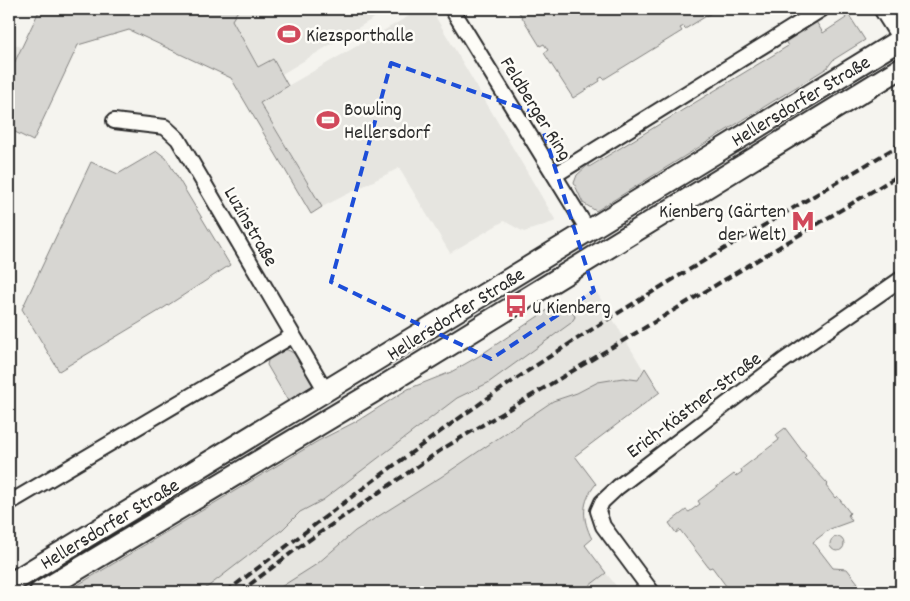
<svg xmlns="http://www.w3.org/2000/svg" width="910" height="601" font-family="Dekko,sans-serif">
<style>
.built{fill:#e6e5e0}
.green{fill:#d7d6d2;stroke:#81807e}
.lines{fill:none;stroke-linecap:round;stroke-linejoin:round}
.minor-casing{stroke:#2b2b2b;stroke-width:18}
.secondary-casing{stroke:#2b2b2b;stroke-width:24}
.minor{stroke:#fdfcf7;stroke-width:14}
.secondary{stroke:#fdfcf7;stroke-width:20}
.rail{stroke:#2b2b2b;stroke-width:4;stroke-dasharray:8 4;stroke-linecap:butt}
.marked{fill:none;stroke:#1d4ed8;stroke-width:4;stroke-dasharray:10 6;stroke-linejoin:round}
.labels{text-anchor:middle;stroke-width:5;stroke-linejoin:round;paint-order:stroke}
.poi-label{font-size:20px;fill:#2b2b2b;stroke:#fdfcf7;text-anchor:start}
.street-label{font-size:20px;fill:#2b2b2b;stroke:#fdfcf7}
</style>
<rect width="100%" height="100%" fill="#f5f4ef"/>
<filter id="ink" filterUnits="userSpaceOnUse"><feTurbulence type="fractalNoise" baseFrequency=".02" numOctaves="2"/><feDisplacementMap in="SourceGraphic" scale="10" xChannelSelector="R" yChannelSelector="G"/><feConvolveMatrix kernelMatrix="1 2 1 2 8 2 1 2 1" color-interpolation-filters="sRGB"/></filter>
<g filter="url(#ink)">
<path class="built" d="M239,9H389L282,74L273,59L259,67L231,20Z
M421,9H431L556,221L524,232L504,221L450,253L399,168L322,207L260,102Z
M9,42L21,47L9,74Z
M594,288L643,369L638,380L308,592H170L560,304H569Z
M606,573L621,592H581Z"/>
<path class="green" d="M40,9H239L232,20L258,67L273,59L288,86L260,103L322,207L311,214L231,78L129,30L78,45L33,141L9,129V74Z
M517,9H718L685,29L684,26L680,28L682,31L604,79L602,77L599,79L600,81L573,98L544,53L548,50L544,44L540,46Z
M845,9L865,40L833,60L827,68L596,211L583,203L574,183L577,175L588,165L589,167L788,46L784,39L815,20L823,33L846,18L841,10Z
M157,151L166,158L230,265L159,311L59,371L22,309L91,162L118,174Z
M569,304L575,317L571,323L488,383L457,398L323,500L300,512L283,529L201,592H66L318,441L359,420L408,389L451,372L479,356L555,305Z
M281,349C299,349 305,370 313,385L288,401L267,365L269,356Z
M645,368L660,392L575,456L596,484C581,502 582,519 592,539L585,545L606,573L581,592H273L317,564L355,531L441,477L553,401L577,393L598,382L623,378L638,380Z
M785,428L806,456L804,458L828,484L826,486L835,498L837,496L850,513L848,515L852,521L830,529L813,542L833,568L847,569L858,583L855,585L859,591L862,589L865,592H728L729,590L712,567L709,568L680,530L676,533L669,523L686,510L689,512L700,504L698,501L734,474L736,476L742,472L741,469L779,440L776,435Z
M166,498L168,502L139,524L25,592H9Z
M830 544a7 7 0 1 1 14 0a7 7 0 1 1-14 0Z"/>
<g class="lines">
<defs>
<path id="minor" d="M452,9L588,230
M881,9L900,39
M114,121L165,127L178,139L327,393
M555,175L822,9
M9,503L292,336
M652,592L603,526L598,511L602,502L618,487L783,361L901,279"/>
<path id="secondary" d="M9,584C308,404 604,221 901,39
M40,592L372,393L901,68"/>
</defs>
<use href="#minor" class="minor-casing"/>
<use href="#secondary" class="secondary-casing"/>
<use href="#minor" class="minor"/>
<use href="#secondary" class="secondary"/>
<path class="rail" d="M226,592C332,512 437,430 549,357C664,282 783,215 901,144
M240,592L299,547L444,448L901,174"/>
</g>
</g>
<path class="marked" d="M391,63L538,114L594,291L491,359L331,282Z"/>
<defs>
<symbol id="stadium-bare" viewBox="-9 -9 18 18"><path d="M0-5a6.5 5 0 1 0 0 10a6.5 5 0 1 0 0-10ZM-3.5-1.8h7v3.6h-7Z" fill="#d1495b" stroke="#fdfcf7" stroke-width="2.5" paint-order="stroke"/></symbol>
<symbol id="metro-bare" viewBox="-9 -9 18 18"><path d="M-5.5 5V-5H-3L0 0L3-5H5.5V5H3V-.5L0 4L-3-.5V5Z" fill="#d1495b" stroke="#fdfcf7" stroke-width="2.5" paint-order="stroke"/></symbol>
<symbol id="bus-bare" viewBox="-9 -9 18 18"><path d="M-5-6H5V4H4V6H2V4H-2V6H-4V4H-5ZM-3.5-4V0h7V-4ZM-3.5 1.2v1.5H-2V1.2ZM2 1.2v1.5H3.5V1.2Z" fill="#d1495b" stroke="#fdfcf7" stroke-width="2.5" paint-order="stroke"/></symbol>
</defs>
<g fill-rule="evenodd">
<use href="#stadium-bare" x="273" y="18" width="32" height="32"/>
<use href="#stadium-bare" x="312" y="104" width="32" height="32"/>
<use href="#metro-bare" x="787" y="205" width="32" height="32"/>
<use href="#bus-bare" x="500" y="290" width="32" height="32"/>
</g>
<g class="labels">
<g class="poi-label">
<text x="306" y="41">Kiezsporthalle</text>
<text x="344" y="115">Bowling<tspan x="344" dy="23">Hellersdorf</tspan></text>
<text x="786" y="217" text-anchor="end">Kienberg (Gärten<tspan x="786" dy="23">der Welt)</tspan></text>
<text x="532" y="313">U Kienberg</text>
</g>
<g class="street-label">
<text transform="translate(800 100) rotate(-31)" y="7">Hellersdorfer Straße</text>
<text transform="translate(537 108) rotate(58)" y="7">Feldberger Ring</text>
<text transform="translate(252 226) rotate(60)" y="7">Luzinstraße</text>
<text transform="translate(455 313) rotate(-32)" y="7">Hellersdorfer Straße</text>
<text transform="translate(693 404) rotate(-37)" y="7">Erich-Kästner-Straße</text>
<text transform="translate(109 523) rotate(-31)" y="7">Hellersdorfer Straße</text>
</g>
</g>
<rect width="910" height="601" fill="none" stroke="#fdfcf7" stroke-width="30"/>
<rect x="15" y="15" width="880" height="571" fill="none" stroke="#2b2b2b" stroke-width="2" filter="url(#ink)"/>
</svg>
